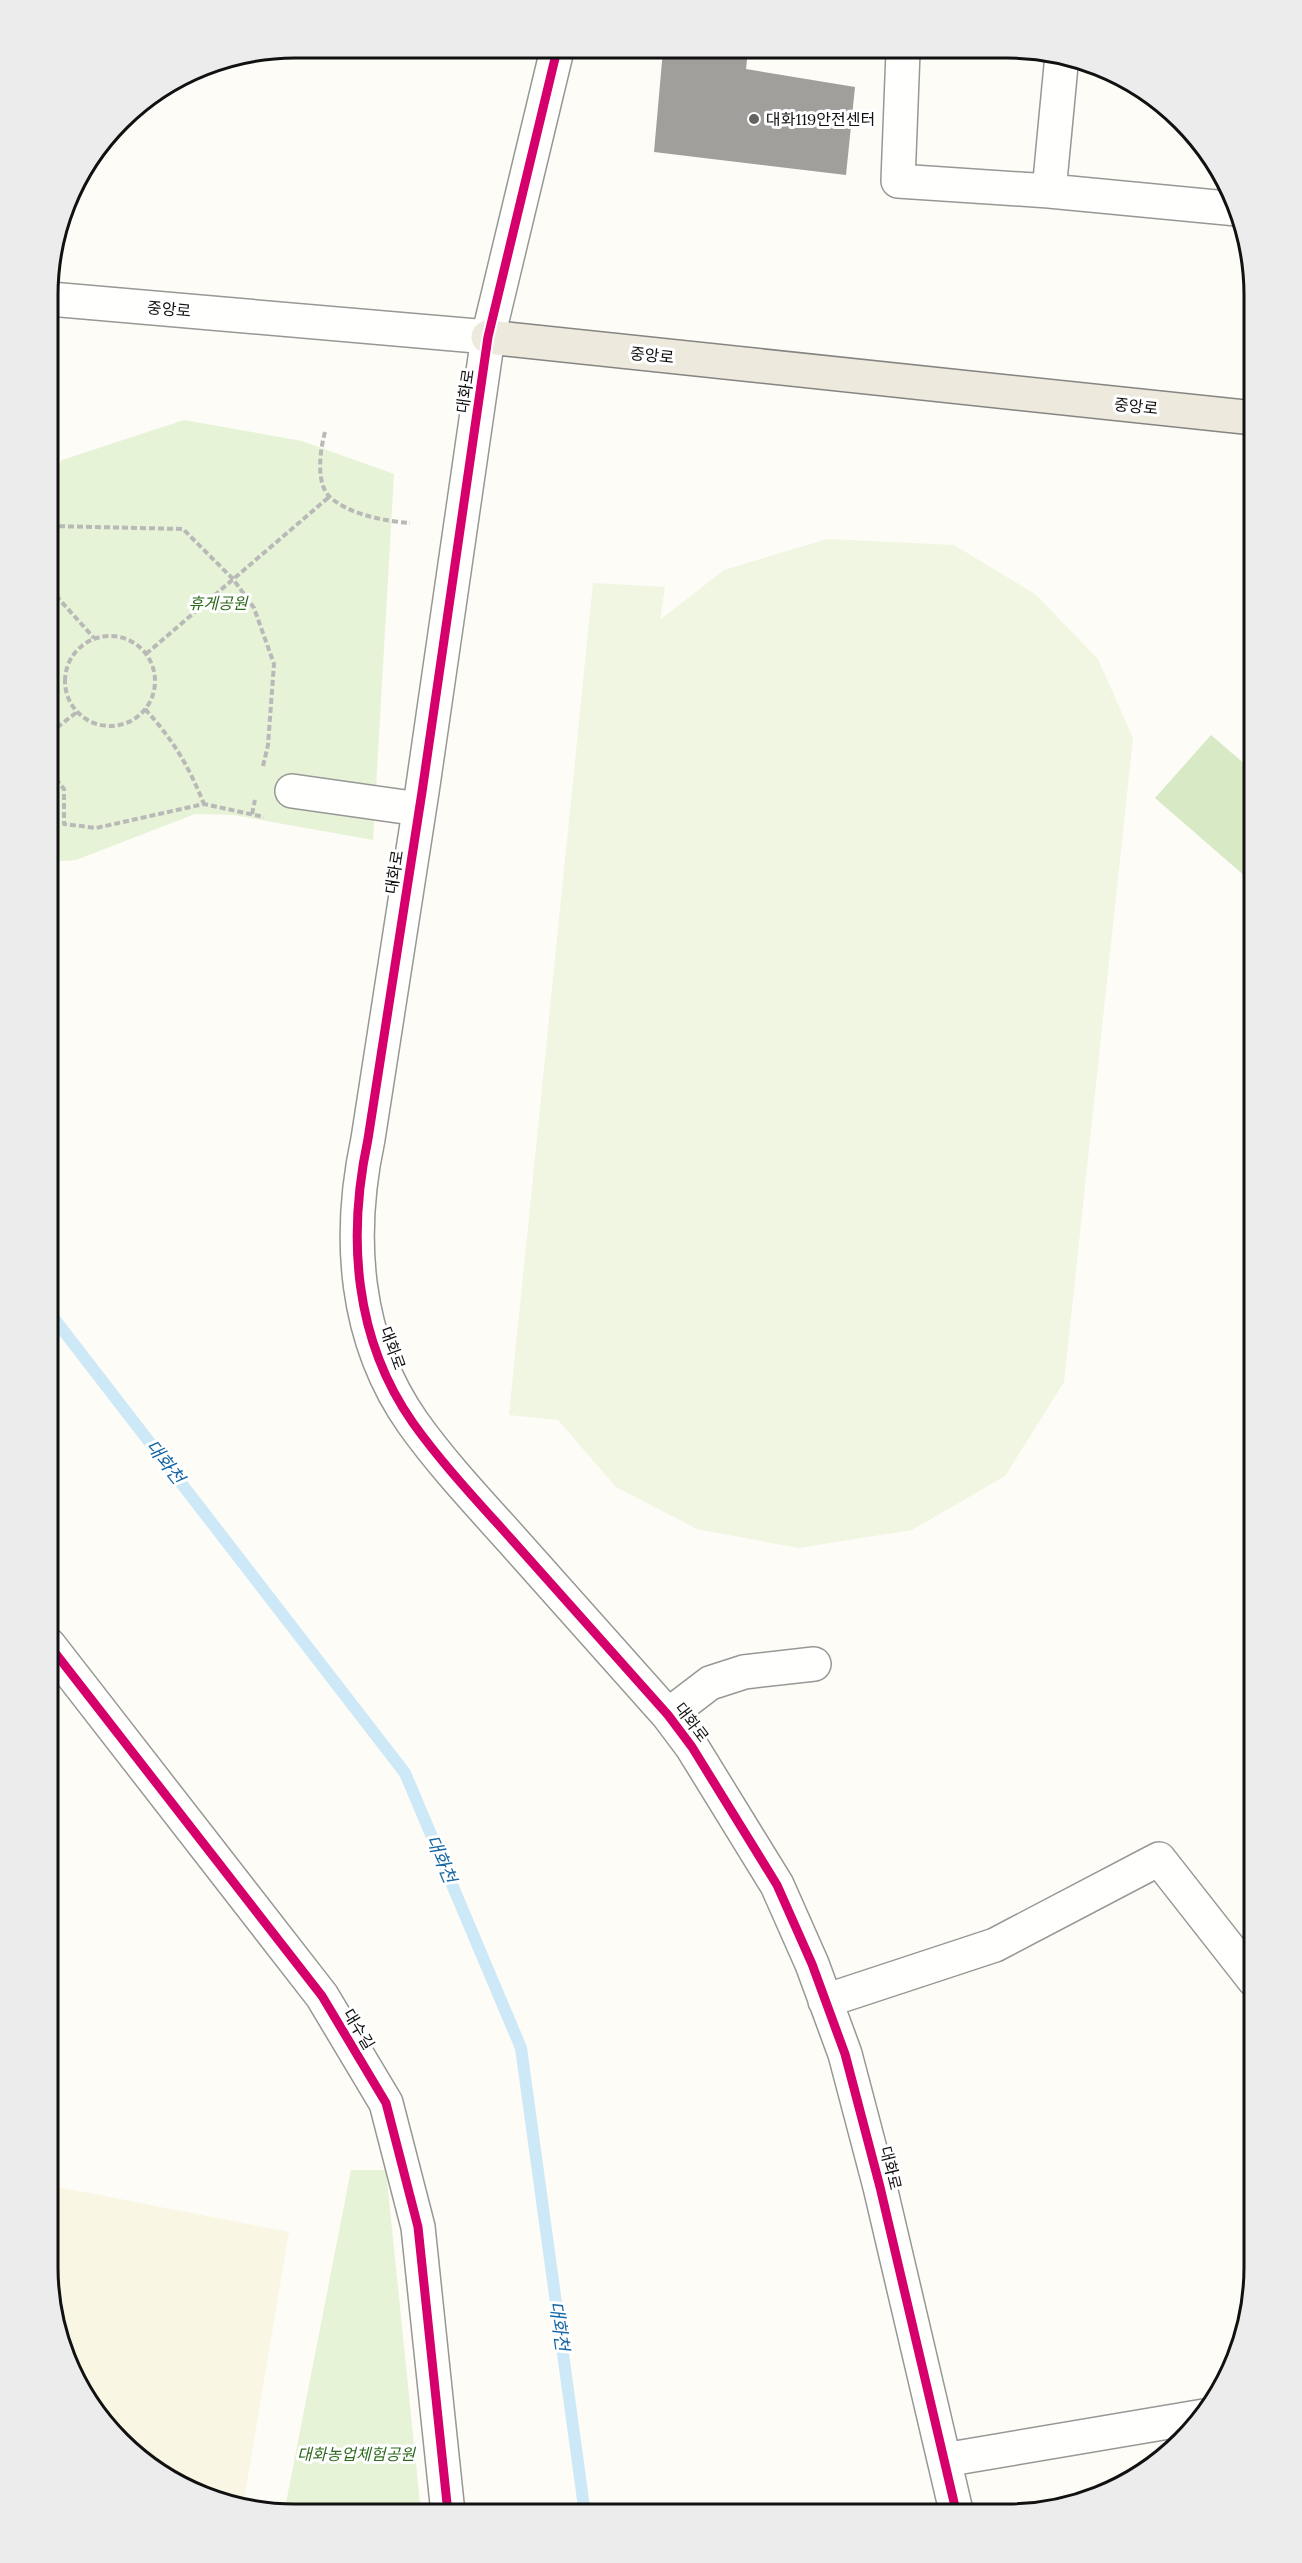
<svg xmlns="http://www.w3.org/2000/svg" width="1302" height="2563" font-family="Lora,'Noto Sans KR',serif">
<style>
.farmland{fill:#f9f7e4}
.green{fill:#e7f3d7}
.forest{fill:#d8eac5}
.pitch{fill:#f0f6e1}
.lines{fill:none;stroke-linecap:round;stroke-linejoin:round}
.stream{stroke:#cde8f7;stroke-width:12}
.building{fill:#a19f9c}
.minor-casing{stroke:#979795;stroke-width:36}
.major-casing{stroke:#858482;stroke-width:36}
.path{stroke:#b9b9b8;stroke-width:4;stroke-dasharray:6 3;stroke-linecap:butt}
.minor{stroke:#fffffe;stroke-width:33}
.major{stroke:#ede9dc;stroke-width:33}
.cycleway-casing{stroke:#fff;stroke-width:13}
.cycleway{stroke:#d6006c;stroke-width:9}
.poi-dot{fill:#646362;stroke:#fff;stroke-width:2}
.labels{text-anchor:middle;stroke-width:6;stroke-linejoin:round;paint-order:stroke}
.poi-label{font-size:16px;fill:#111;stroke:#fff;text-anchor:start}
.street-label{font-size:16px;fill:#111;stroke:#fff}
.park-label{font-size:16px;font-style:italic;fill:#2f6b1f;stroke:#fff}
.water-label{font-size:18px;font-style:italic;fill:#1768a6;stroke:#fff}
.rim{fill:none;stroke:#111;stroke-width:3}
</style>
<rect width="100%" height="100%" fill="#fdfcf7"/>
<path class="farmland" d="M48,2185L289,2232L243,2507L186,2490L133,2454L90,2405L61,2347L48,2267Z"/>
<path class="green" d="M184,420L302,441L394,474L373,840L233,815L195,814L76,860L49,862L50,479L62,460Z
M351,2170H386L421,2513H284Z"/>
<path class="forest" d="M1211,735L1254,772V884L1155,798Z"/>
<path class="pitch" d="M827,539L954,545L1035,594L1098,659L1133,738L1064,1382L1005,1476L912,1530L798,1548L697,1529L616,1487L558,1420L509,1415L593,583L665,587L660,620L724,570Z"/>
<g class="lines">
<path class="stream" d="M49,1312L405,1773L521,2048L585,2514"/>
</g>
<path class="building" d="M663,50L748,51L746,69L855,87L846,175L654,152Z"/>
<g class="lines">
<defs>
<path id="minor" d="M557,50L488,337L422,792L368,1139C347,1237 354,1339 413,1423C443,1465 479,1503 513,1541C565,1599 616,1657 668,1715L692,1747L777,1885L812,1964L845,2054L880,2187L957,2515
M903,52L898,181L1049,191L1237,209
M1049,191L1062,55
M50,299L488,337
M292,791L419,809
M49,1645L322,1996L386,2103L418,2227L448,2513
M668,1715L710,1683L744,1672L814,1664
M825,2001L995,1945L1159,1859L1254,1980
M944,2460L1204,2416"/>
<path id="major" d="M488,337L1254,418"/>
</defs>
<use href="#minor" class="minor-casing"/>
<use href="#major" class="major-casing"/>
<path class="path" d="M325,432C320,450 315,485 331,498C351,515 385,521 410,523
M50,526L183,529L233,579L254,608L274,664L268,745L263,766
M50,589L94,638
M65 681a45 45 0 1 1 90 0a45 45 0 1 1-90 0Z
M146,654L329,497
M145,709C174,741 188,765 204,804
M50,733L77,712
M50,772L64,789V824L96,828L204,804L264,817
M252,814L255,800"/>
<use href="#minor" class="minor"/>
<use href="#major" class="major"/>
<defs>
<path id="cycleway" d="M557,50L488,337L422,792L368,1139C347,1237 354,1339 413,1423C443,1465 479,1503 513,1541C565,1599 616,1657 668,1715L692,1747L777,1885L812,1964L845,2054L880,2187L957,2515
M49,1645L322,1996L386,2103L418,2227L448,2513"/>
</defs>
<use href="#cycleway" class="cycleway-casing"/>
<use href="#cycleway" class="cycleway"/>
</g>
<circle class="poi-dot" cx="754" cy="119" r="6"/>
<g class="labels">
<g class="poi-label">
<text x="766" y="125">대화119안전센터</text>
</g>
<g class="street-label">
<text transform="translate(169 309) rotate(5)" y="6">중앙로</text>
<text transform="translate(652 355) rotate(6)" y="6">중앙로</text>
<text transform="translate(465 391) rotate(-82)" y="6">대화로</text>
<text transform="translate(1136 406) rotate(6)" y="6">중앙로</text>
<text transform="translate(394 872) rotate(-81)" y="6">대화로</text>
<text transform="translate(393 1348) rotate(70)" y="6">대화로</text>
<text transform="translate(692 1722) rotate(53)" y="6">대화로</text>
<text transform="translate(359 2029) rotate(59)" y="6">대수길</text>
<text transform="translate(891 2168) rotate(76)" y="6">대화로</text>
</g>
<g class="park-label">
<text x="218" y="609">휴게공원</text>
<text x="356" y="2460">대화농업체험공원</text>
</g>
<g class="water-label">
<text transform="translate(165 1462) rotate(52)" y="6">대화천</text>
<text transform="translate(441 1859) rotate(67)" y="6">대화천</text>
<text transform="translate(559 2326) rotate(82)" y="6">대화천</text>
</g>
</g>
<path d="M0 0H1302V2563H0ZM295 58H1007A237 237 0 0 1 1244 295V2267A237 237 0 0 1 1007 2504H295A237 237 0 0 1 58 2267V295A237 237 0 0 1 295 58Z" fill="#ececec" fill-rule="evenodd"/>
<path class="rim" d="M295 58H1007A237 237 0 0 1 1244 295V2267A237 237 0 0 1 1007 2504H295A237 237 0 0 1 58 2267V295A237 237 0 0 1 295 58Z"/>
</svg>
